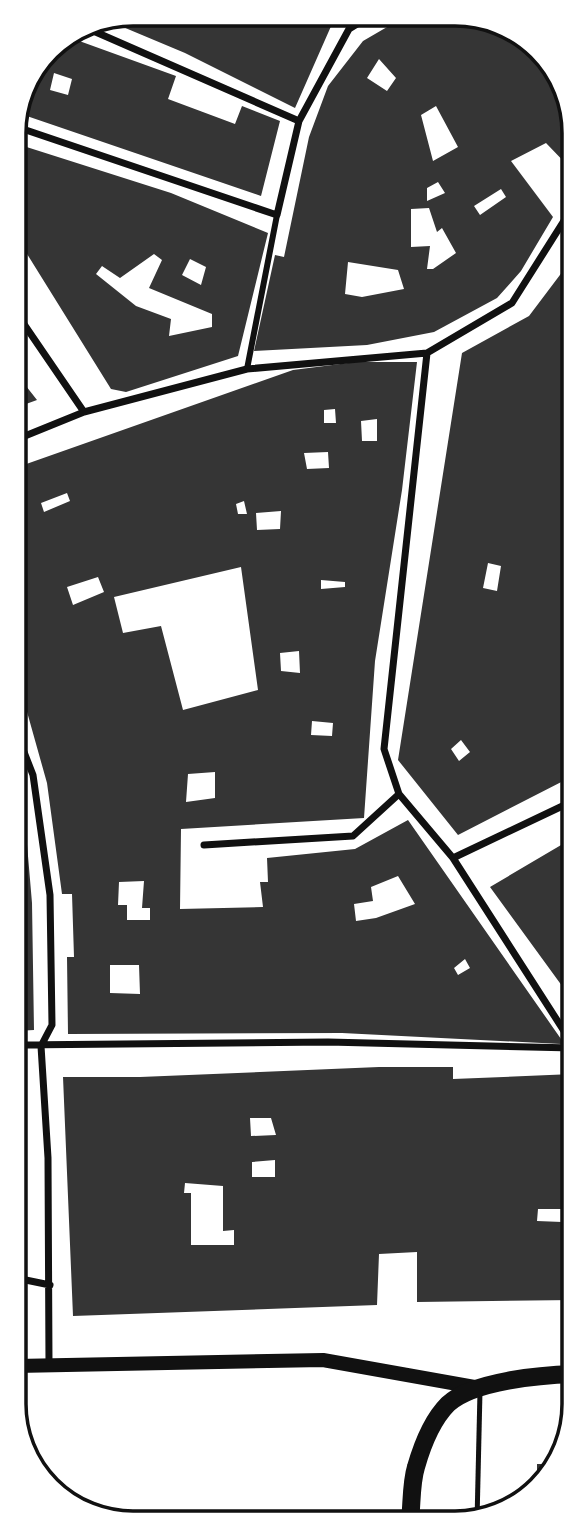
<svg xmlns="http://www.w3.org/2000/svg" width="588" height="1537" font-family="Merriweather,serif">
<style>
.building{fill:#353535;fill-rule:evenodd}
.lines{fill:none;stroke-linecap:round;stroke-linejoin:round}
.service{stroke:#111;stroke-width:5}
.pedestrian{stroke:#111;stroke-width:6}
.minor{stroke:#111;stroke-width:7}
.secondary{stroke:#111;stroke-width:14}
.primary{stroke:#111;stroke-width:18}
.rim{fill:none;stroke:#111;stroke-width:3.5}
</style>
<rect width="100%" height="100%" fill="#fff"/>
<path class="building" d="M133,14L228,15H346L332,24L295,108L185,53L111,22Z
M406,16H478L539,49L572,110V170L546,143L511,161L553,217L521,271L497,298L434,332L367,345L254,351L275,255L284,257L309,137L328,86L363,41ZM379,59L396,78L387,91L367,78ZM436,106L458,147L433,161L421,115ZM438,182L445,193L427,201V188ZM501,189L506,197L480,215L474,206ZM429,208L437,232L442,228L456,253L433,269H427L430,246L411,247V209ZM348,262L398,270L404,289L362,297L345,294Z
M71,38L176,76L168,99L235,124L242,106L280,121L261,196L18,113L26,80L54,44ZM54,73L72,79L68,95L50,90Z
M14,143L171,193L268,233L238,356L126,392L111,389L14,233ZM154,254L162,260L149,288L212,314V327L169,336L171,319L136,306L96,274L102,266L120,278ZM190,259L206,267L201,285L182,275Z
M572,259L573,776L458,835L398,760L462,353L529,316ZM488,563L501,566L497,591L483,588ZM461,740L470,752L459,761L451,749Z
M356,362H417L402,490L375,661L364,818L181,829L180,909L263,907L260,882H268L267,858L355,849L408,820L561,1039V1044L342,1033L68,1034L67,957H74L72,894H62L47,783L15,669V544L24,540L21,530L15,533V468L293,370ZM335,409L336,423H324V410ZM377,419V441H362L361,421ZM328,452L329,468L307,469L304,453ZM67,493L70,501L44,512L41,503ZM244,501L247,514H238L236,504ZM281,511L280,529L257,530L256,513ZM241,567L258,690L183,710L161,626L123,633L114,597ZM98,577L104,592L73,605L67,587ZM321,580L345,582V587L321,589ZM299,651L300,673L281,671L280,653ZM312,721L333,723L332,736L311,735ZM215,772V798L186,802L188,774ZM398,876L415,904L376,918L356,921L354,904L373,901L371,887ZM144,881L142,908H150V920H127V905H118L119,882ZM465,959L470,968L458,975L454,968ZM110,965H139L140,994L110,993Z
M15,372L37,400L15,408Z
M16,781L24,809L32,903L34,1030L16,1031Z
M573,838V1001L490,887Z
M379,1067H453V1079L573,1074L574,1300L417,1302V1252L379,1254L377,1305L73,1316L63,1077H140ZM250,1118H271L276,1135L251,1136ZM275,1160V1177H252V1162ZM185,1183L223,1186V1231L234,1230V1245H191V1193H184ZM538,1209H562V1222L537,1221Z
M26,1076V1184L24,1270L16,1268V1077Z
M16,1286L23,1287V1314L16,1315Z
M537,1464H552L544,1483L537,1487Z"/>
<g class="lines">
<path class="service" d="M477,1521L480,1391"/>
<path class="pedestrian" d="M247,369L277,215"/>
<path class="minor" d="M91,30L299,121
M14,126L277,215L299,121L349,29L370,16
M15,311L84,412
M427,353L384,749L399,794L453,858L573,1045
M15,440L84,412L247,369L427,353L512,303L572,208
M15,729L33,775L50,895L52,1025L41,1046L48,1158L49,1364
M204,845L353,836L399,794
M453,858L573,801
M16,1045L328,1042L573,1048
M16,1278L50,1285"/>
<path class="secondary" d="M16,1366L323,1360L480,1388"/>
<path class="primary" d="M410,1521C412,1503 411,1483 416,1467C422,1446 432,1420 448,1404C473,1381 541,1375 574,1374"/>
</g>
<path d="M0 0H588V1537H0ZM133 26H455A107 107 0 0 1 562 133V1404A107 107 0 0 1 455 1511H133A107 107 0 0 1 26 1404V133A107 107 0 0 1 133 26Z" fill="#fff" fill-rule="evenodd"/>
<path class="rim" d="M133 26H455A107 107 0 0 1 562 133V1404A107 107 0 0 1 455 1511H133A107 107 0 0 1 26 1404V133A107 107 0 0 1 133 26Z"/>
</svg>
